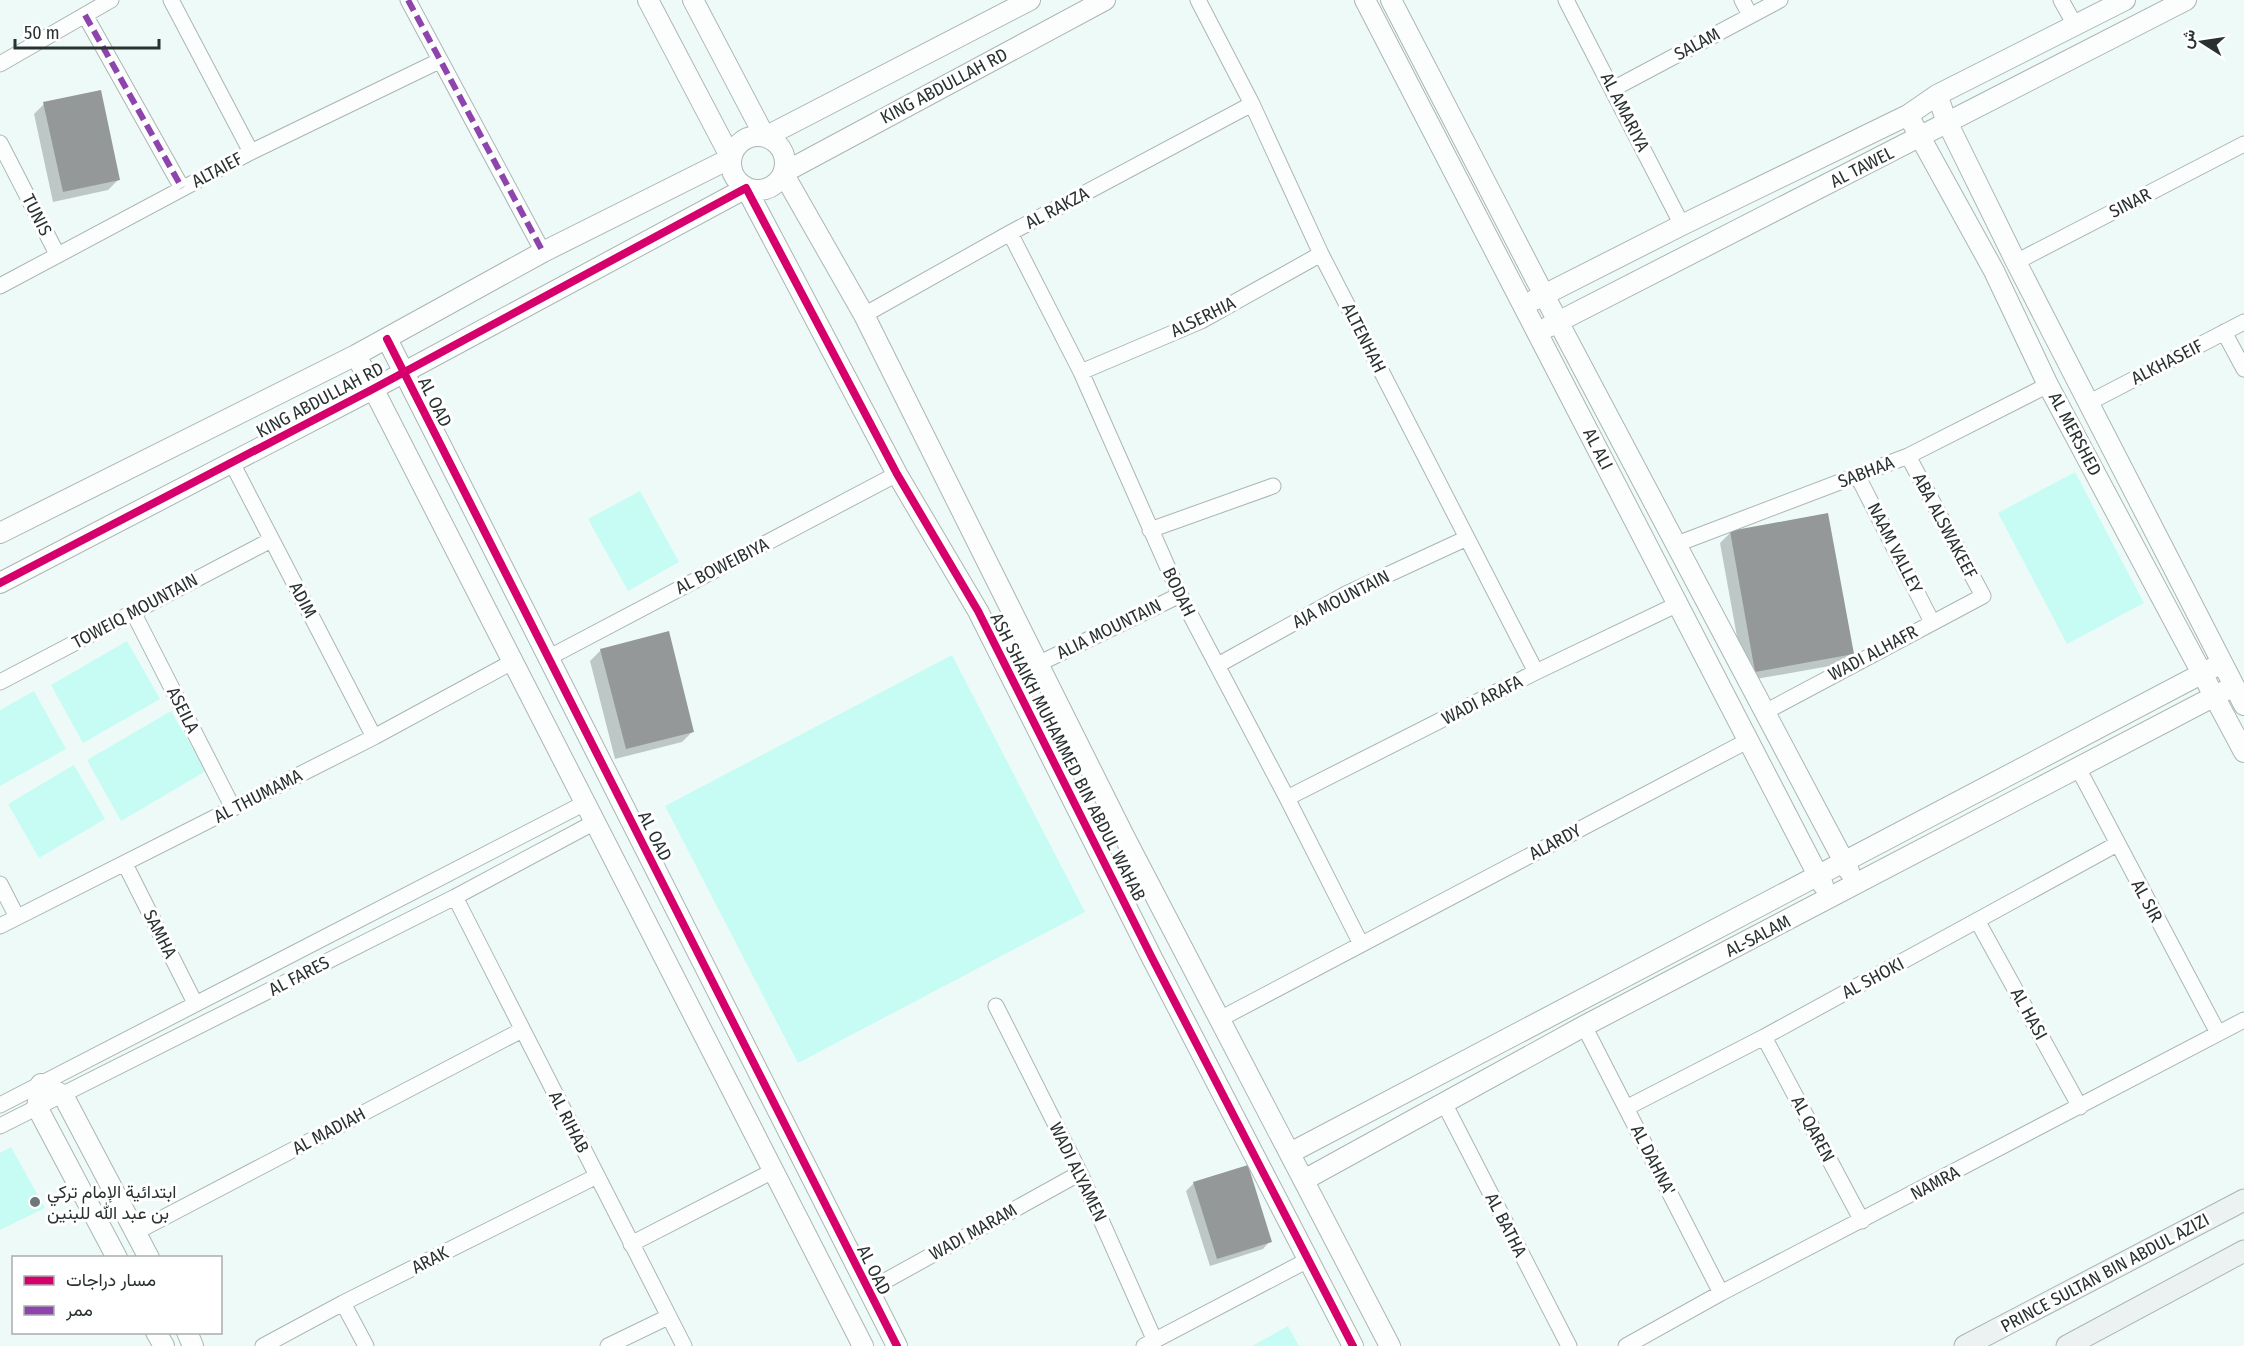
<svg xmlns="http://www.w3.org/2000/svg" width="2244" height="1346" font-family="'Fira Sans Condensed',Vazirmatn,sans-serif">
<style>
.green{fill:#c7fcf5}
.shadow{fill:#0003}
.building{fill:#959899}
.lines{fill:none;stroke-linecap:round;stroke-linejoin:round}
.minor-casing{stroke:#acb5b3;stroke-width:17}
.tertiary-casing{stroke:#acb5b3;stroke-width:22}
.secondary-casing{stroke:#acb5b3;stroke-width:23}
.minor{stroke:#fcfefe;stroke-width:15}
.tertiary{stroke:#fcfefe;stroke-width:20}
.secondary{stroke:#ecf2f1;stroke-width:21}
.quiet{stroke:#8e44ad;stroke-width:6;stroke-dasharray:12 6;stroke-linecap:butt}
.cycleway-casing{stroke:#fff;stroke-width:11}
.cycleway{stroke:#d6006c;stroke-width:8}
.poi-dot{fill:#6e7877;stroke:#fff;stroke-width:2}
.labels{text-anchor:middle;stroke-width:6;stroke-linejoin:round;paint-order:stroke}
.street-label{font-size:18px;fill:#293231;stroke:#fff}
.poi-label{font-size:18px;fill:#293231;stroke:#fff;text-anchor:start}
</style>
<rect width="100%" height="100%" fill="#edfaf8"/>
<path class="green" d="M2075,472L2144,603L2067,644L1998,513Z
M640,491L679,562L628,591L588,519Z
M127,641L160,699L83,743L51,685Z
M952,655L1085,912L798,1063L665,806Z
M34,691L66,749L0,786V710Z
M171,711L206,771L121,821L87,760Z
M74,765L105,819L39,858L8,804Z
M11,1147L45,1208L0,1230V1153Z
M1288,1326L1299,1346H1252Z"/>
<path class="shadow" d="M44,104L119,179L108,190L53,202L34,114Z
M1731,532L1852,653L1841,664L1745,681L1720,543Z
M601,650L693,731L682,742L615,759L590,661Z
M1194,1183L1270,1241L1263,1249L1210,1266L1186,1191Z"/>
<path class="building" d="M101,90L120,180L63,192L43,102Z
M1828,513L1854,654L1755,672L1730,531Z
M669,631L694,732L626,749L600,649Z
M1248,1165L1272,1242L1217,1259L1193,1182Z"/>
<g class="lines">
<defs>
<path id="minor" d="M171,0L251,152
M408,0L543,252
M1198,0L1252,104L1321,254L1536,672
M1566,0L1682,225
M1742,0L1750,15
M2061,0L2075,25
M85,15L182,188
M0,64L111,0
M1613,89L1780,0
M0,143L57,254
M1010,233L1081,372L1180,595L1287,798L1361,944
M2016,262L2244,144
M0,286L251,152L439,61
M864,315L1010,233L1252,104
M2224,332L2244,369
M1081,372L1201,321L1321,254
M2090,402L2244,322
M232,463L374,737
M1857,475L1932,622
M1150,530L1273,486
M1677,544L1908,456L2048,385
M133,612L233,808
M548,658L897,474
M1038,664L1180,595
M1218,665L1346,594L1467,538
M0,682L271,540
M1765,712L1983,596L1908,456
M2078,768L2218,1033
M1287,798L1536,672L1678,604
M125,864L195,1003
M0,884L17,917
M455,897L684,1346
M1978,922L2080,1107
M0,926L374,737L514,661
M996,1006L1080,1173L1155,1341
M1218,1020L1749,740
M1584,1026L1721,1293
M1764,1037L1862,1221
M1444,1103L1569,1346
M0,1105L585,803
M1626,1108L1764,1037L2117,844
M0,1126L455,897L595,822
M136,1232L522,1030
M631,1244L773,1171
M867,1291L1080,1173
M343,1303L366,1346
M263,1346L343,1303L597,1176
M608,1346L668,1317
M1144,1346L1308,1260
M1626,1346L1721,1293L2244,1020"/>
<path id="tertiary" d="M693,0L765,137L1030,0
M1105,0L783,173L864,315L1124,836L1390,1346
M1365,0L1823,885
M1391,0L1544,295L1849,871
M1937,95L1947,122L2016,262L2244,705
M1908,115L1994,271L2048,385L2244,752
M731 163a27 27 0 1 1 54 0a27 27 0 1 1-54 0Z
M1534,300L1682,225L1908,115L1937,95L2125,0
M1548,327L2186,0
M387,339L897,1346
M356,355L863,1346
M0,533L356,355L543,252L731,158L648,0
M0,583L373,389L746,188L897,474L978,611L1152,958L1353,1346
M1290,1153L2222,663
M1304,1180L1584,1026L2234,686
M117,1258L37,1107L41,1084L63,1095L149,1258
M156,1332L164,1346
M187,1332L193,1346"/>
<path id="secondary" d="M1965,1346L2244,1200
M2067,1346L2244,1251"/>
</defs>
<use href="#minor" class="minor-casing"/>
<use href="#tertiary" class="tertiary-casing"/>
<use href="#secondary" class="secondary-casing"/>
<use href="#minor" class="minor"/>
<use href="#tertiary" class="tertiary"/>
<use href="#secondary" class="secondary"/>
<path class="quiet" d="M408,0L543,252
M85,15L182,188"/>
<defs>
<path id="cycleway" d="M387,339L897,1346
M0,583L373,389L746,188L897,474L978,611L1152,958L1353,1346"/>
</defs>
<use href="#cycleway" class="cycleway-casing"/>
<use href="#cycleway" class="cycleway"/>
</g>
<circle class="poi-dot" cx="35" cy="1202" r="6"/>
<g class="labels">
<g class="street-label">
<text transform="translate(1697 44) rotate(-28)" y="6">SALAM</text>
<text transform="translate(944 86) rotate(-28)" y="6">KING ABDULLAH RD</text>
<text transform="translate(1625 112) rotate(63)" y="6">AL AMARIYA</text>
<text transform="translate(1862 167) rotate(-27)" y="6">AL TAWEL</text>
<text transform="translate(217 170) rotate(-28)" y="6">ALTAIEF</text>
<text transform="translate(2130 203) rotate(-27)" y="6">SINAR</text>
<text transform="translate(1057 208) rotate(-28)" y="6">AL RAKZA</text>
<text transform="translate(37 215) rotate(63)" y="6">TUNIS</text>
<text transform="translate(1203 317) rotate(-26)" y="6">ALSERHIA</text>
<text transform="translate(1364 338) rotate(63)" y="6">ALTENHAH</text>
<text transform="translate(2167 362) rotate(-27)" y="6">ALKHASEIF</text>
<text transform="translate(320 400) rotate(-28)" y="6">KING ABDULLAH RD</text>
<text transform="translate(435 402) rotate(63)" y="6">AL OAD</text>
<text transform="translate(2075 434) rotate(62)" y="6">AL MERSHED</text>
<text transform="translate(1598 449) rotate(63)" y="6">AL ALI</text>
<text transform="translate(1866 472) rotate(-21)" y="6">SABHAA</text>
<text transform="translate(1945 526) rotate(62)" y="6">ABA ALSWAKEEF</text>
<text transform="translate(1895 548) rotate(63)" y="6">NAAM VALLEY</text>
<text transform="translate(722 566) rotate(-27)" y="6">AL BOWEIBIYA</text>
<text transform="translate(1179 592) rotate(64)" y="6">BODAH</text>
<text transform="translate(1341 599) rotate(-27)" y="6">AJA MOUNTAIN</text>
<text transform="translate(303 600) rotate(62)" y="6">ADIM</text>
<text transform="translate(135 611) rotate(-28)" y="6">TOWEIQ MOUNTAIN</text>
<text transform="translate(1109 629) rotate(-26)" y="6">ALIA MOUNTAIN</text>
<text transform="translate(1873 653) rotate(-28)" y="6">WADI ALHAFR</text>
<text transform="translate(1482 700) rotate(-27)" y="6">WADI ARAFA</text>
<text transform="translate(183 710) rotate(63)" y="6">ASEILA</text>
<text transform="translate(1068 757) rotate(63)" y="6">ASH SHAIKH MUHAMMED BIN ABDUL WAHAB</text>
<text transform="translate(258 796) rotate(-27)" y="6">AL THUMAMA</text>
<text transform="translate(655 836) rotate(63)" y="6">AL OAD</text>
<text transform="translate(1555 842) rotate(-28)" y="6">ALARDY</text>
<text transform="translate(2147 901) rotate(62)" y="6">AL SIR</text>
<text transform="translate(160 934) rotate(63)" y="6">SAMHA</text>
<text transform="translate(1758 936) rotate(-27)" y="6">AL-SALAM</text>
<text transform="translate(299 976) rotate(-27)" y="6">AL FARES</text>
<text transform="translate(1873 978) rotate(-28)" y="6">AL SHOKI</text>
<text transform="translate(2029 1014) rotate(61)" y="6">AL HASI</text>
<text transform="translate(569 1122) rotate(63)" y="6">AL RIHAB</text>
<text transform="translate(1813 1129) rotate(62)" y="6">AL QAREN</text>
<text transform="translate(329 1131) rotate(-28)" y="6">AL MADIAH</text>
<text transform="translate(1653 1160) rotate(63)" y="6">AL DAHNA'</text>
<text transform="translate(1078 1172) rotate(64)" y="6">WADI ALYAMEN</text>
<text transform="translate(1935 1183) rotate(-28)" y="6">NAMRA</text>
<text transform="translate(1506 1225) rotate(63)" y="6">AL BATHA</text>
<text transform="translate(973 1232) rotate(-29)" y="6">WADI MARAM</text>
<text transform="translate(430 1260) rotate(-27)" y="6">ARAK</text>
<text transform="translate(874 1270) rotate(63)" y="6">AL OAD</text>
<text transform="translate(2105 1273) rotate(-28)" y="6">PRINCE SULTAN BIN ABDUL AZIZI</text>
</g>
<g class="poi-label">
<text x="47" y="1198">ابتدائية الإمام تركي<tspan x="47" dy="21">بن عبد الله للبنين</tspan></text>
</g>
</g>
<rect x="12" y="1256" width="210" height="78" fill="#ffffff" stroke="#a9adad" stroke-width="1.5"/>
<rect x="24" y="1276" width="30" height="9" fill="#d6006c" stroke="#a9adad" stroke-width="1.5"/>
<text x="66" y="1286" font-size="18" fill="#293231">مسار دراجات</text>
<rect x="24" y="1306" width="30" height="9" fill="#8e44ad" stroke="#a9adad" stroke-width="1.5"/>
<text x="66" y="1316" font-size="18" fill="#293231">ممر</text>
<g transform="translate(2202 42) rotate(282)" stroke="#ffffff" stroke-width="4.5" paint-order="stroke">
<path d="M0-4.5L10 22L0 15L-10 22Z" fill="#293231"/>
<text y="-9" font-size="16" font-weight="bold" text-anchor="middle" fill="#293231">ش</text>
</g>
<path d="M15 39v9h144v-9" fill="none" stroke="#293231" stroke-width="3"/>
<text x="24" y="39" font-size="18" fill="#293231" stroke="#ffffff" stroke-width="4.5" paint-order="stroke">50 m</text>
</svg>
